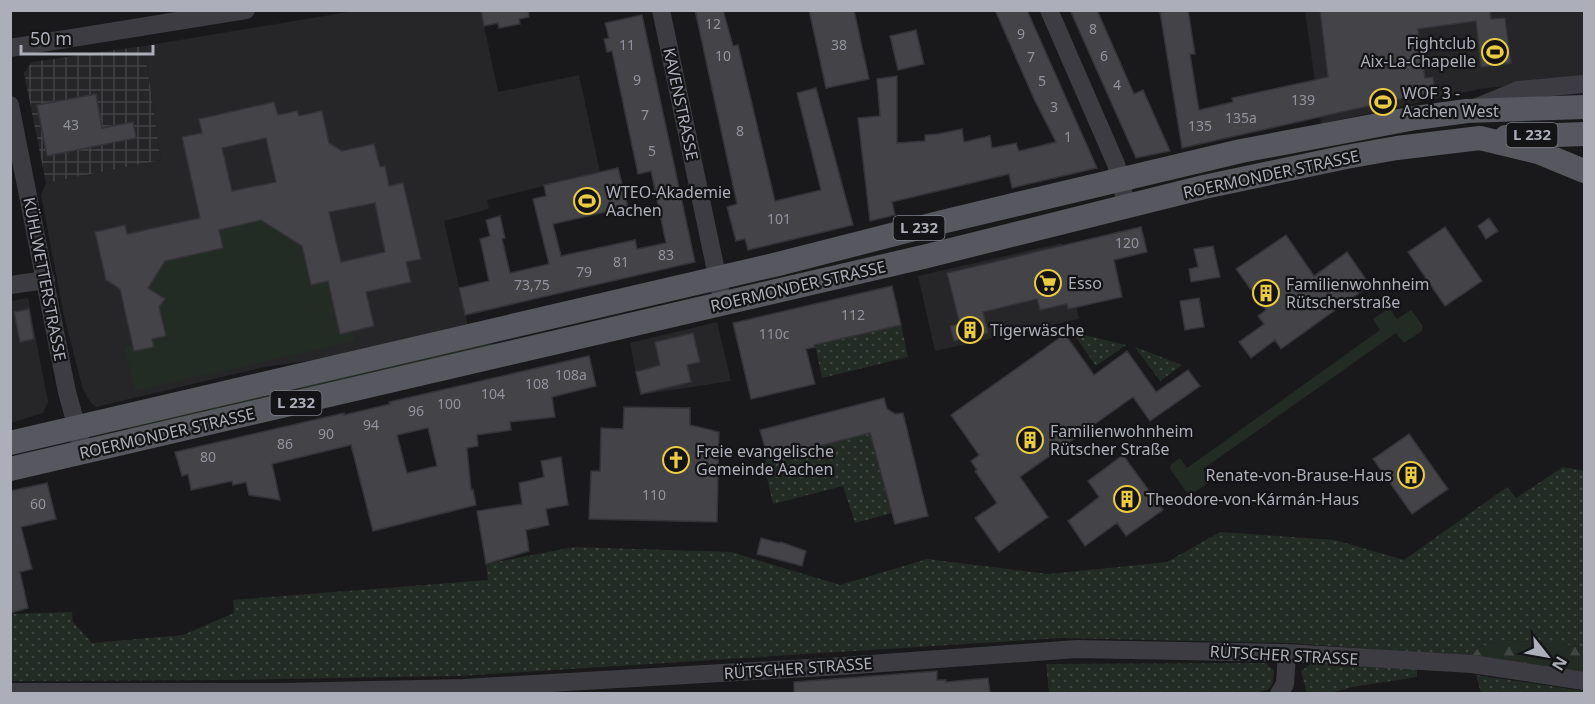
<svg xmlns="http://www.w3.org/2000/svg" width="1595" height="704" font-family="'Noto Sans',sans-serif">
<style>
.built{fill:#262528}
.industrial{fill:url(#industrial-grid)}
.grass{fill:#232b25}
.forest{fill:url(#forest-firs)}
.park{fill:url(#park-dots)}
.building{fill:#444348;stroke:#343337;stroke-width:1.5;fill-rule:evenodd}
.lines{fill:none;stroke-linecap:round;stroke-linejoin:round}
.minor{stroke:#3c3c42;stroke-width:18}
.major{stroke:#56575f;stroke-width:24}
.labels{text-anchor:middle;stroke-width:4.5;stroke-linejoin:round;paint-order:stroke}
.number-label{font-size:14px;fill:#92939e}
.shield{fill:#141416;stroke:#7e8089;stroke-width:1.5}
.shield-label{font-size:15px;font-weight:bold;fill:#acaeba}
.poi-label{font-size:16px;fill:#acaeba;stroke:#141416;text-anchor:start}
.street-label{font-size:16px;fill:#acaeba;stroke:#141416}
</style>
<defs>
<pattern id="industrial-grid" width="8" height="8" patternUnits="userSpaceOnUse" patternTransform="scale(1.5)"><rect width="8" height="8" fill="#262528"/><path d="M0 4h8M4 0v8" fill="none" stroke="#434245"/></pattern>
<pattern id="forest-firs" width="22" height="20" patternUnits="userSpaceOnUse" patternTransform="scale(1.5)"><rect width="22" height="20" fill="#232b25"/><path d="M5 1l3.5 6h-7zM16 11l3.5 6h-7z" fill="#404743"/></pattern>
<pattern id="park-dots" width="8" height="8" patternUnits="userSpaceOnUse" patternTransform="scale(1.5)"><rect width="8" height="8" fill="#232b25"/><path d="M2 2h.1M6 6h.1" fill="none" stroke="#404743" stroke-width="1.8" stroke-linecap="round"/></pattern>
</defs>
<rect width="100%" height="100%" fill="#19191b"/>
<path class="built" d="M360,10L481,11L498,92L579,75L600,172L487,200L489,209L444,221L468,326L335,357L264,367L96,407L91,403L83,390L64,316L41,195L46,183L161,160L144,46Z
M1305,11H1584V77L1480,89L1321,124Z
M1062,243L1079,319L935,351L918,276Z
M28,298L48,402L43,413L11,423V301Z
M717,322L731,381L640,395L630,343Z"/>
<path class="industrial" d="M144,46L161,160L46,183L24,73L32,62Z"/>
<path class="grass" d="M261,220L302,246L310,285L325,281L330,285L341,334L353,331L355,341L135,391L124,347L132,344L134,351L153,347L151,340L166,336L159,307L165,299L145,286L150,285L165,261L219,234L222,229Z
M1389,308L1397,319L1411,310L1423,326L1422,331L1404,343L1396,333L1203,469L1211,481L1192,494L1187,493L1170,469L1171,464L1180,458L1187,468L1380,330L1373,319Z
M482,343L497,344L128,432L127,425Z"/>
<path class="forest" d="M1506,640L1584,646V673L1472,656L1478,647Z"/>
<path class="park" d="M901,325L908,357L822,378L815,345Z
M1072,332L1126,345L1096,366Z
M1135,347L1182,365L1160,381Z
M870,433L892,513L855,523L843,486L773,504L763,461Z
M1563,467L1584,471V646L1506,640L1478,647L1472,656L1289,643L1060,638L459,676L232,680L11,681V614L72,612L73,622L92,643L183,635L234,613L233,600L488,580L486,564L574,547L731,552L840,585L927,559L1049,574L1167,562L1220,532L1335,540L1404,560L1507,487L1516,498Z
M1314,662L1417,669V677L1352,687L1330,693L1307,694L1301,671Z
M1265,663L1274,670L1273,682L1269,689L1253,694L1049,693L1046,664Z
M1476,675L1584,691V693H1481Z"/>
<path class="building" d="M481,10H528L529,17L519,19L520,24L499,28L498,23L484,26Z
M695,10H723L733,46L738,45L775,201L821,190L797,93L816,88L853,225L748,250L745,239L736,241L727,207L737,204Z
M809,10H854L869,79L826,88Z
M995,10H1027L1097,168L1012,188L1009,174L892,202L895,215L870,221L858,118L880,116L877,79L897,76V143L925,141V135L938,134L962,129L964,142L990,136L992,148L1016,143L1019,151L1056,142L1034,99Z
M1070,10H1097L1134,94L1143,90L1170,151L1136,158Z
M1173,10H1188L1195,54H1190L1199,110L1233,102L1232,98L1328,77L1320,10H1490L1491,19L1505,18L1511,63L1481,67L1476,21L1418,29L1425,78L1433,77L1435,91L1182,148L1160,12Z
M642,15L695,262L465,315L459,288L489,281L480,239L490,236L486,220L500,216L505,238L502,239L510,273L549,264L533,199L546,196L544,185L618,168L628,207L553,224L561,256L635,240L637,249L666,243L651,171L638,174L612,51L607,52L604,39L609,38L605,23Z
M916,30L924,64L898,70L890,36Z
M96,94L102,128L133,122L136,138L47,156L37,105Z
M274,102L278,115L297,111L299,116L322,111L329,143L342,151L374,144L380,167L385,166L389,186L403,183L421,259L406,262L411,282L366,292L374,326L340,334L328,281L311,285L302,246L261,220L219,230L223,248L165,261L148,288L165,299L159,307L166,336L152,339L154,347L134,351L120,289L106,280L95,232L125,225L127,234L200,218L182,137L202,133L199,119ZM266,138L276,182L232,191L222,148ZM375,203L385,252L341,262L329,212Z
M1489,218L1498,231L1486,239L1478,226Z
M1141,227L1147,252L1114,260L1122,297L1068,309L1067,304L1040,310L1037,299L983,312L988,333L954,341L950,326L960,324L947,273Z
M1445,227L1482,281L1445,306L1408,252Z
M1286,235L1314,276L1347,252L1370,285L1281,349L1275,340L1251,358L1239,342L1264,324L1258,316L1266,310L1236,269Z
M1213,246L1220,277L1191,282L1189,269L1198,267L1194,249Z
M892,286L901,325L814,345L815,347L806,349L815,384L751,399L733,323Z
M1199,298L1204,327L1185,330L1180,301Z
M29,309L34,339L20,342L14,312Z
M693,333L700,362L687,365L691,382L641,394L636,372L660,365L655,342Z
M1065,334L1094,375L1127,351L1156,392L1188,370L1200,386L1150,421L1133,397L1020,477L1048,517L999,552L975,518L997,503L975,471L977,470L971,461L979,455L951,415Z
M589,356L596,386L552,397L555,417L510,422L511,430L477,435L478,446L467,448L471,490L473,489L476,505L373,531L351,445L272,464L280,500L249,495L246,482L233,485L232,481L191,490L188,474L182,476L175,452L344,413V415L390,404L389,402ZM428,428L437,466L407,473L397,435Z
M884,398L887,409L895,414L903,413L928,516L895,524L870,433L768,459L760,430Z
M624,407L690,408V425L719,432L717,522L589,519L591,471H600L601,428L623,429Z
M1409,434L1448,489L1412,514L1373,459Z
M1123,455L1163,510L1126,536L1117,523L1085,546L1068,521L1099,497L1088,481Z
M561,457L568,505L546,509L549,525L526,530L529,551L486,564L477,511L522,504L519,483L544,477L541,461Z
M47,483L56,519L21,527L32,569L20,572L28,608L10,613V491Z
M761,538L779,543L781,542L806,551L802,566L757,554Z
M937,671V680H946V682L988,678L990,693H794V682Z"/>
<g class="lines">
<path class="minor" d="M661,10L720,290
M1049,10L1116,164L1127,207
M10,48L246,10
M10,105L67,392L80,439
M1477,107L1518,90L1584,84
M10,285L46,280
M10,692H282L464,688L842,666L1077,649L1287,653L1472,664L1584,681
M1279,694L1285,684L1287,653"/>
<path class="major" d="M1506,137L1584,134
M10,443L778,264L942,222L1241,151L1415,118L1467,111L1584,107
M10,469L923,257L1204,187L1346,157L1397,148L1480,138L1538,152L1584,171"/>
</g>
<defs>
<symbol id="stadium-ring" viewBox="-11 -11 22 22"><circle r="9.5" fill="#141416" stroke="#ebcc41" stroke-width="1.5"/><path d="M0-5a6.5 5 0 1 0 0 10a6.5 5 0 1 0 0-10ZM-3.5-1.8h7v3.6h-7Z" fill="#ebcc41"/></symbol>
<symbol id="supermarket-ring" viewBox="-11 -11 22 22"><circle r="9.5" fill="#141416" stroke="#ebcc41" stroke-width="1.5"/><path d="M-6-5.5h2.5l.6 2H6L4.5 2H-2.5L-4.4-4H-6ZM-1.5 3.2a1.3 1.3 0 1 0 .1 0ZM3 3.2a1.3 1.3 0 1 0 .1 0Z" fill="#ebcc41"/></symbol>
<symbol id="building-ring" viewBox="-11 -11 22 22"><circle r="9.5" fill="#141416" stroke="#ebcc41" stroke-width="1.5"/><path d="M-4-6H4V6H1V3H-1V6H-4ZM-2.5-4.3h1.7v1.8h-1.7ZM.8-4.3h1.7v1.8H.8ZM-2.5-1h1.7V.8h-1.7ZM.8-1h1.7V.8H.8Z" fill="#ebcc41"/></symbol>
<symbol id="church-ring" viewBox="-11 -11 22 22"><circle r="9.5" fill="#141416" stroke="#ebcc41" stroke-width="1.5"/><path d="M-1.2-6h2.4v3.5h3.3v2.4h-3.3V6h-2.4V-.1h-3.3v-2.4h3.3Z" fill="#ebcc41"/></symbol>
</defs>
<g fill-rule="evenodd">
<use href="#stadium-ring" x="1480" y="37" width="30" height="30"/>
<use href="#stadium-ring" x="1368" y="87" width="30" height="30"/>
<use href="#stadium-ring" x="572" y="186" width="30" height="30"/>
<use href="#supermarket-ring" x="1033" y="268" width="30" height="30"/>
<use href="#building-ring" x="1251" y="278" width="30" height="30"/>
<use href="#building-ring" x="955" y="315" width="30" height="30"/>
<use href="#building-ring" x="1015" y="425" width="30" height="30"/>
<use href="#church-ring" x="661" y="445" width="30" height="30"/>
<use href="#building-ring" x="1396" y="460" width="30" height="30"/>
<use href="#building-ring" x="1112" y="484" width="30" height="30"/>
</g>
<g class="labels">
<g class="number-label">
<text x="713" y="29">12</text>
<text x="1093" y="34">8</text>
<text x="1021" y="39">9</text>
<text x="627" y="50">11</text>
<text x="839" y="50">38</text>
<text x="723" y="61">10</text>
<text x="1104" y="61">6</text>
<text x="1031" y="62">7</text>
<text x="637" y="85">9</text>
<text x="1042" y="86">5</text>
<text x="1117" y="90">4</text>
<text x="1303" y="105">139</text>
<text x="1054" y="112">3</text>
<text x="645" y="120">7</text>
<text x="1241" y="123">135a</text>
<text x="71" y="130">43</text>
<text x="1200" y="131">135</text>
<text x="740" y="136">8</text>
<text x="1068" y="142">1</text>
<text x="652" y="156">5</text>
<text x="779" y="224">101</text>
<text x="1127" y="248">120</text>
<text x="666" y="260">83</text>
<text x="621" y="267">81</text>
<text x="584" y="277">79</text>
<text x="532" y="290">73,75</text>
<text x="853" y="320">112</text>
<text x="774" y="339">110c</text>
<text x="571" y="380">108a</text>
<text x="537" y="389">108</text>
<text x="493" y="399">104</text>
<text x="449" y="409">100</text>
<text x="416" y="416">96</text>
<text x="371" y="430">94</text>
<text x="326" y="439">90</text>
<text x="285" y="449">86</text>
<text x="208" y="462">80</text>
<text x="654" y="500">110</text>
<text x="38" y="509">60</text>
</g>
<g class="shield">
<rect x="1506.5" y="123" width="51" height="24" rx="4.5"/>
<rect x="893.5" y="216" width="51" height="24" rx="4.5"/>
<rect x="270.5" y="391" width="51" height="24" rx="4.5"/>
</g>
<g class="shield-label">
<text x="1532" y="140">L 232</text>
<text x="919" y="233">L 232</text>
<text x="296" y="408">L 232</text>
</g>
<g class="poi-label">
<text x="1476" y="49" text-anchor="end">Fightclub<tspan x="1476" dy="18">Aix-La-Chapelle</tspan></text>
<text x="1402" y="99">WOF 3 -<tspan x="1402" dy="18">Aachen West</tspan></text>
<text x="606" y="198">WTEO-Akademie<tspan x="606" dy="18">Aachen</tspan></text>
<text x="1068" y="289">Esso</text>
<text x="1286" y="290">Familienwohnheim<tspan x="1286" dy="18">Rütscherstraße</tspan></text>
<text x="990" y="336">Tigerwäsche</text>
<text x="1050" y="437">Familienwohnheim<tspan x="1050" dy="18">Rütscher Straße</tspan></text>
<text x="696" y="457">Freie evangelische<tspan x="696" dy="18">Gemeinde Aachen</tspan></text>
<text x="1392" y="481" text-anchor="end">Renate-von-Brause-Haus</text>
<text x="1146" y="505">Theodore-von-Kármán-Haus</text>
</g>
<g class="street-label">
<text transform="translate(681 104) rotate(78)" y="6">KAVENSTRASSE</text>
<text transform="translate(1271 174) rotate(-12)" y="6">ROERMONDER STRASSE</text>
<text transform="translate(45 279) rotate(79)" y="6">KÜHLWETTERSTRASSE</text>
<text transform="translate(798 286) rotate(-13)" y="6">ROERMONDER STRASSE</text>
<text transform="translate(167 433) rotate(-13)" y="6">ROERMONDER STRASSE</text>
<text transform="translate(1284 655) rotate(3)" y="6">RÜTSCHER STRASSE</text>
<text transform="translate(798 668) rotate(-4)" y="6">RÜTSCHER STRASSE</text>
</g>
</g>
<rect width="1595" height="704" fill="none" stroke="#acaeba" stroke-width="24"/>
<g transform="translate(1547 656) rotate(121)" stroke="#141416" stroke-width="4.5" paint-order="stroke">
<path d="M0-4.5L10 22L0 15L-10 22Z" fill="#acaeba"/>
<text y="-9" font-size="16" font-weight="bold" text-anchor="middle" fill="#acaeba">N</text>
</g>
<path d="M21 45v9h132v-9" fill="none" stroke="#acaeba" stroke-width="3"/>
<text x="30" y="45" font-size="18" fill="#acaeba" stroke="#141416" stroke-width="4.5" paint-order="stroke">50 m</text>
</svg>
